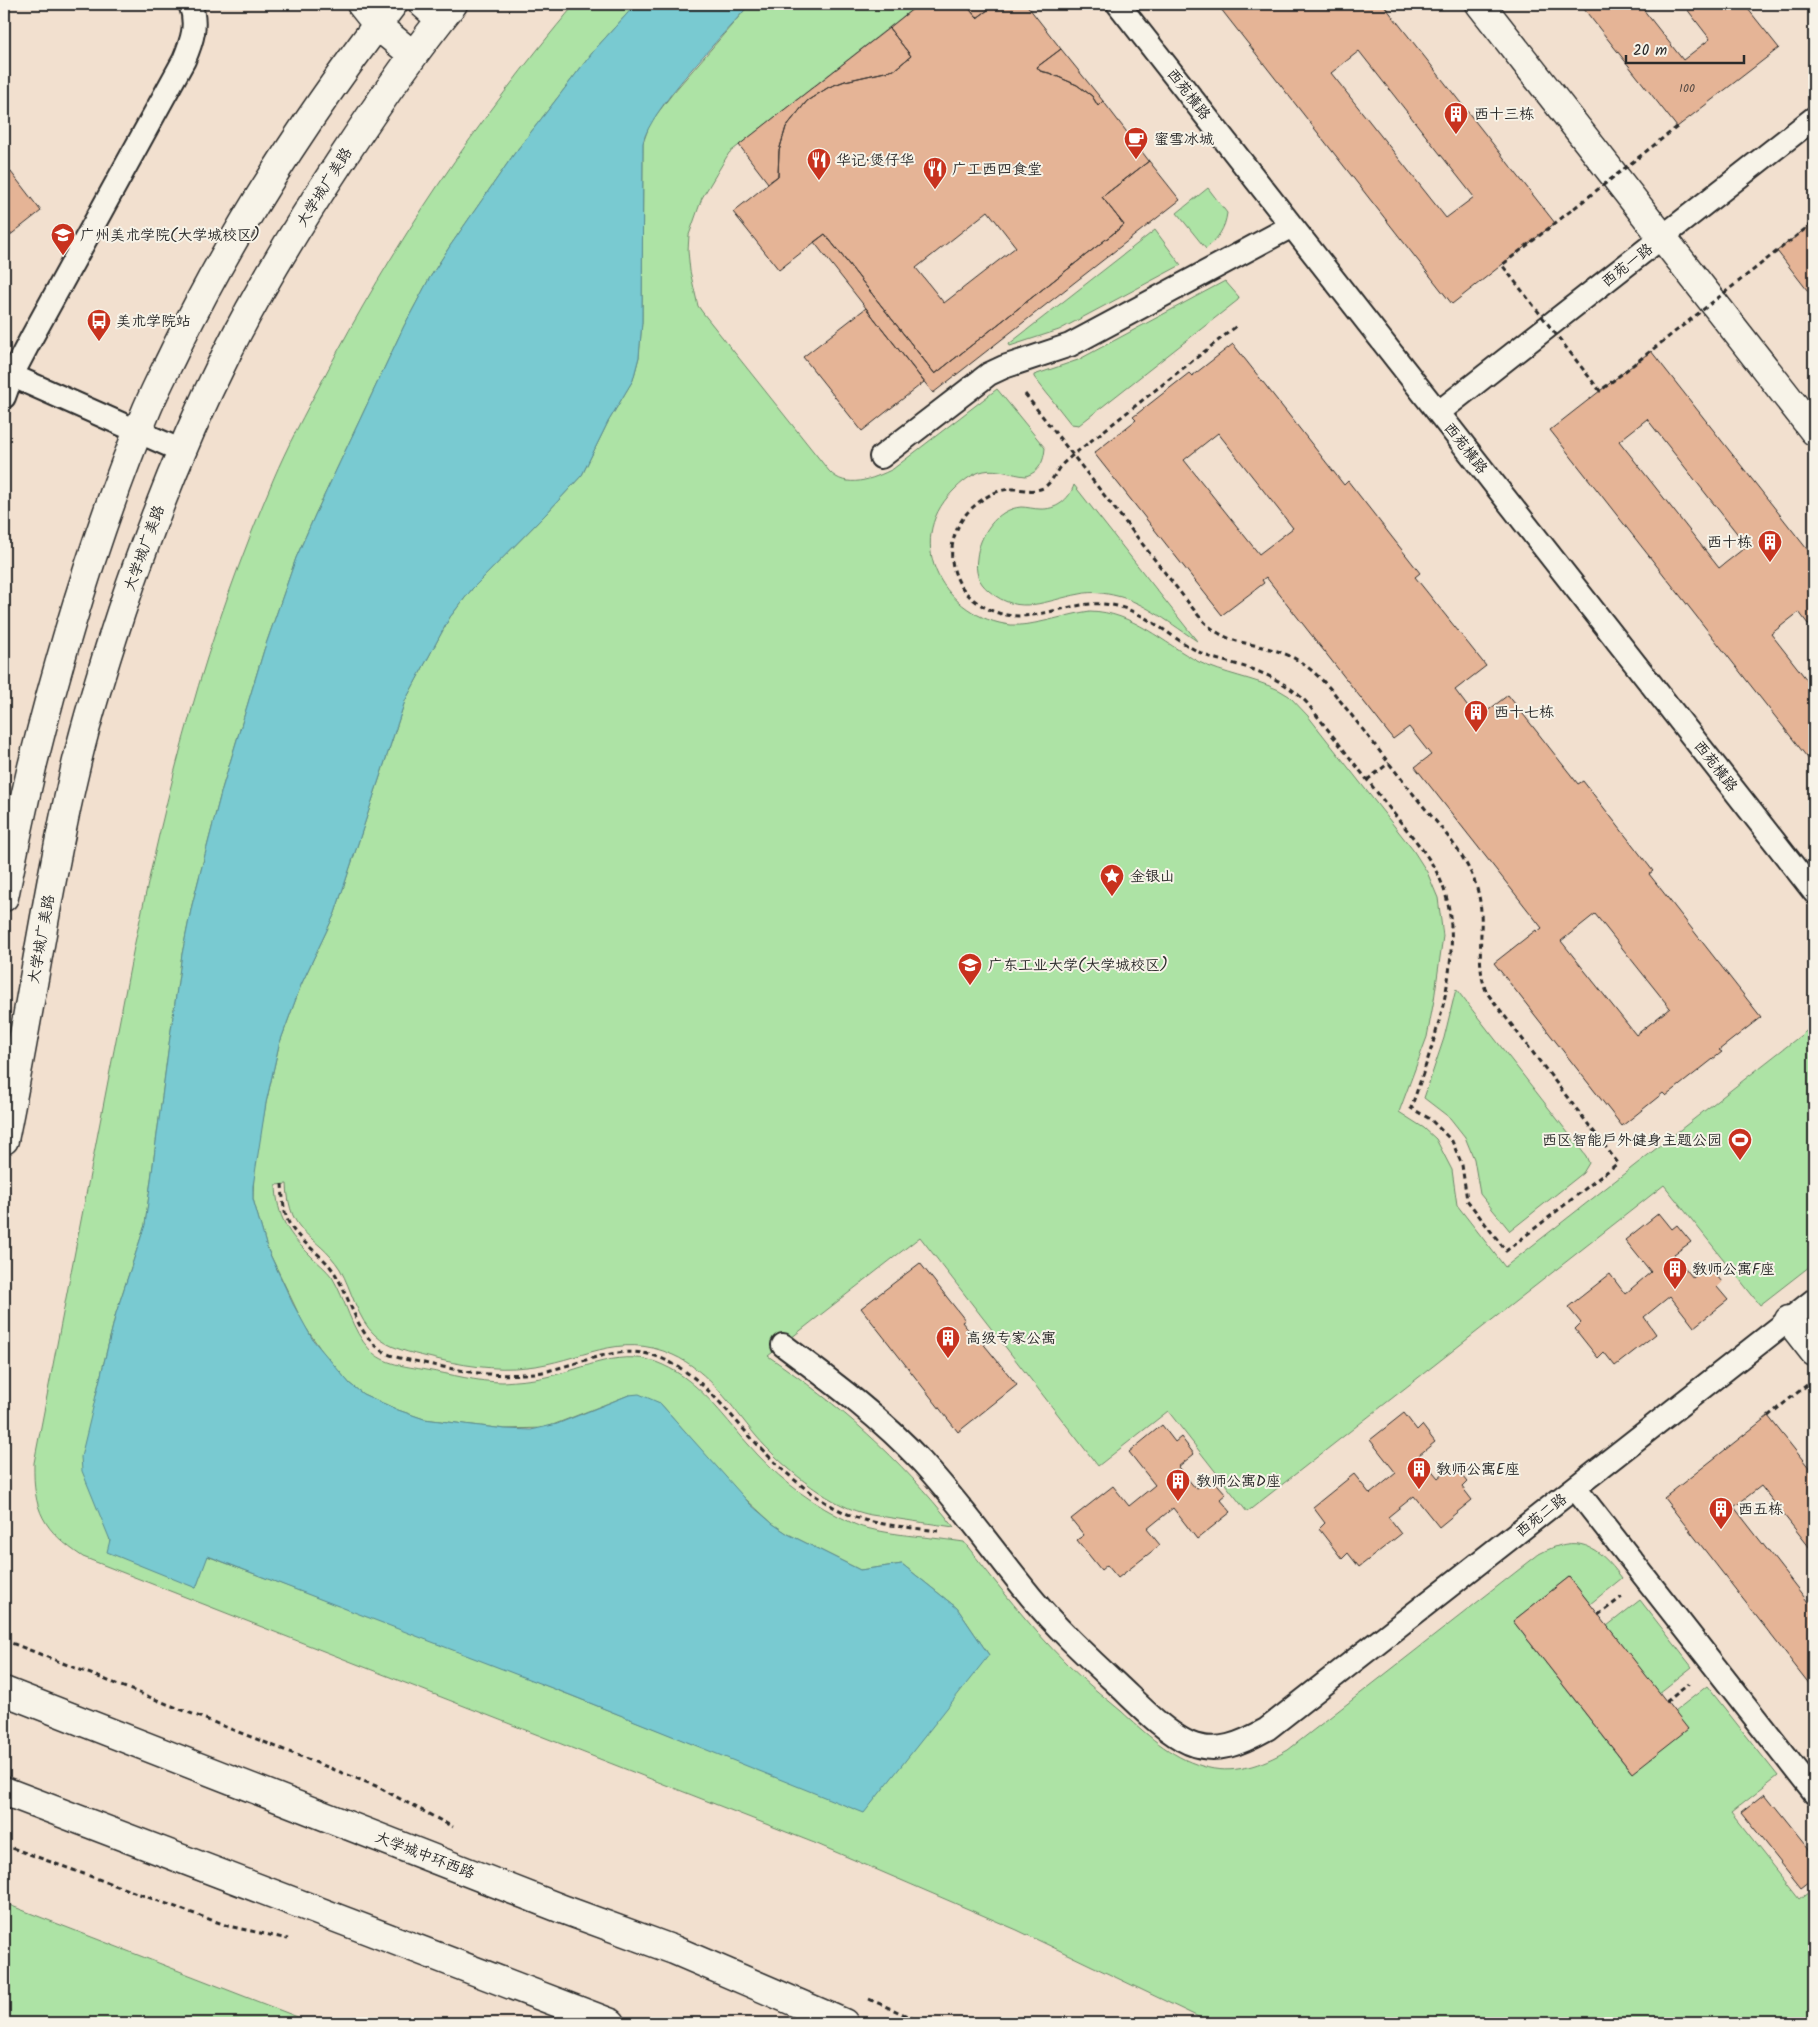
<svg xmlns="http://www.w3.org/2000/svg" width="1818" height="2027" font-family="Kalam,'LXGW WenKai TC',sans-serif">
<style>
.green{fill:#ade3a5;stroke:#6c8768}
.water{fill:#79cad1;stroke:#5a8a8f}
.building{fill:#e5b496;stroke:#2b2b2b;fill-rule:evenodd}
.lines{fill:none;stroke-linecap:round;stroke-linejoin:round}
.lane-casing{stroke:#2b2b2b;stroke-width:26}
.street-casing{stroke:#2b2b2b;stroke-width:31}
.secondary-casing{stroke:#2b2b2b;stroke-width:31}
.primary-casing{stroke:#2b2b2b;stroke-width:31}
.path{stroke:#2b2b2b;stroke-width:3;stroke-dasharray:5 4;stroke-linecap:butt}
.lane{stroke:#f7f3e8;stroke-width:22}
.street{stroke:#f7f3e8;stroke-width:28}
.secondary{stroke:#f7f3e8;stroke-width:28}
.primary{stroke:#f7f3e8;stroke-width:28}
.path-bridge{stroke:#2b2b2b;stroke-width:3;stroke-dasharray:5 4;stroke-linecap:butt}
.labels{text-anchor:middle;stroke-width:4;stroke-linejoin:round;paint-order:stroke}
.number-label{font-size:12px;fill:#5a4d46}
.street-label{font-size:15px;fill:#2b2b2b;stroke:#f7f3e8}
.poi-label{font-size:15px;fill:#2b2b2b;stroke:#f7f3e8;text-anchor:start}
</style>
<rect width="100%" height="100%" fill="#f2e0cf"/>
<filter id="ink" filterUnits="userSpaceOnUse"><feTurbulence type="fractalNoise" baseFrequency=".02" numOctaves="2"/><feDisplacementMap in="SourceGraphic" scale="10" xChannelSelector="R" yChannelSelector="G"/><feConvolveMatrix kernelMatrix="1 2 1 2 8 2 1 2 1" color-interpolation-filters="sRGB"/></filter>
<g filter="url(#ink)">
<path class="green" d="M575,4H636L596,48L514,154L450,246L429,279L404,326L315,515L296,558L264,650L222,789L192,905L182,954L169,1044L145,1225L116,1313L96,1395L110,1543L196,1588L207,1556L436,1642L696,1745L989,1655L957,1608L902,1564L860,1570L788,1534L773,1524L737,1491L660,1403L629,1395L545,1428L505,1429L424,1419L398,1410L363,1394L350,1384L324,1354L304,1325L267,1248L253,1199L254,1170L266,1103L279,1045L301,985L335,913L405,701L450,617L472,589L545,515L582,475L608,422L633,380L639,357L642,322L643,143L650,123L673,93L750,4H919L729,153L702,198L689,235L688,251L690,271L698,306L703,313L829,471C846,490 873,479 893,469L997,389L1045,448C1044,462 1039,472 1026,476C1013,475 997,468 984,471C972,473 961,483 953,491C901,544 946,618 1011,625C1032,627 1067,614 1090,611C1133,612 1163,643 1199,662C1224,674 1253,678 1279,690L1289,696L1308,716L1413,850L1427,872L1438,898L1443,936L1434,1000L1427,1037L1399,1112L1424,1128L1436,1139L1452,1170L1457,1205L1505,1267L1814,1025V1263L1760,1305L1664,1185L1247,1512L1168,1411L1098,1466L920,1237L768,1356C841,1406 899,1457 954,1527C933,1524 912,1521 892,1518C882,1516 872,1516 863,1513C825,1503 781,1465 756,1436C732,1407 709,1371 673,1355C619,1330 580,1362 527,1367C494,1371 460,1365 428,1357C411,1353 388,1348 375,1335C357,1319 352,1290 340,1269C316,1232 289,1238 287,1184L276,1185C277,1217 288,1234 311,1256C318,1263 326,1269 332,1277C346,1300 351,1330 370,1350C384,1365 406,1366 426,1370C451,1374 477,1382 503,1382C516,1381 532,1380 546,1377C585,1369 623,1346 663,1365C699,1381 722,1415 748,1444C774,1474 802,1497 838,1516C847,1520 856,1526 866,1528C897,1536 932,1537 964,1542C997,1584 1029,1626 1067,1664C1084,1681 1103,1696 1121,1711C1145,1733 1170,1757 1202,1766C1232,1776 1262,1765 1288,1750L1539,1554C1578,1533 1597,1545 1622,1578L1590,1604L1569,1577L1513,1621L1631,1772L1687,1729L1674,1712L1707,1686L1778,1776L1731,1813L1799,1899L1814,1887V2023H1211L1017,1930L817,1844L83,1557C43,1530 33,1511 34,1463L134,947C151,869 168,791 190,715C212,636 241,556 273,480C287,447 305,413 322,381C392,246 477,120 575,4Z
M1208,188L1227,213C1225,229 1218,238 1206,249L1177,213Z
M1155,230L1181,265L1059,330L1010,346L1009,344Z
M1225,281L1239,297L1238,300L1079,425L1071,424L1034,377V375L1078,360Z
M1074,485L1197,641C1174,626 1144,602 1117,596C1105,593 1092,591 1080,594C1046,600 1020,617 989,591C978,582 975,572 977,558C979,536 996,509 1021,507C1027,507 1034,509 1040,509C1056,510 1069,500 1074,485Z
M1456,989L1586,1156L1589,1163L1583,1173L1510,1231L1480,1194L1474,1159L1465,1137L1450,1118L1424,1098L1444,1038Z
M1640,1600L1692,1667L1659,1693L1607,1626Z
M4,1903L313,2023H4Z"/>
<path class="water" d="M636,4H750C725,33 649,110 643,143L642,322L639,357L633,380L608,422L582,475L545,515L472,589L450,617L405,701L335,913L301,985L279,1045L266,1103L253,1186V1199L267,1248L293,1304L313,1340L324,1353L350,1384L363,1394L398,1410L424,1419L505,1429L531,1430L557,1424L629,1395L639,1394L660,1403L750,1504L773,1524L788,1534L860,1570L902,1564L957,1608L989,1655L864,1813L570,1695L208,1556L196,1588L107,1552L110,1540L82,1471L81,1457L116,1313L145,1225L169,1044L182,954L192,905L222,789L264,650L296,558L315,515L404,326L429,279L450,246L514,154L596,48Z"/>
<path class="building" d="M919,4H965L977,18L996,4H1026L1061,49L1037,67L1040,71L1049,73L1077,85L1092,96L1098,106L1103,101L1149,161L1102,197L1124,225L935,374L825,234L779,270L733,212L778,176L779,151L786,127L807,101L829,87L845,81L894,70L911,56L889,28ZM988,211L1016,247L944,303L916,268Z
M965,4H996L977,18Z
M1217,4H1277L1280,7L1284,4H1383L1555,223L1452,304ZM1359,51L1474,197L1446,218L1331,73Z
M1580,4H1639L1683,60L1710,39L1683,4H1744L1779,48L1677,127Z
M889,28L911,56L894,70L845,81L829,87L807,101L786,127L779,151L778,176L768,183L739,145Z
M1061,49L1103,101L1098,106L1092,96L1077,85L1049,73L1040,71L1037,67Z
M1149,161L1180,200L933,393L814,242L825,234L935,374L1124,225L1102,197Z
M4,163L41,211L4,240Z
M1814,222V299L1777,251Z
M866,308L924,382L862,431L803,357Z
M1233,344L1344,485L1348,481L1420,573L1415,577L1486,666L1455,690L1477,719L1508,695L1578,784L1583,781L1653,871L1649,874L1761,1017L1719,1050L1722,1052L1666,1096L1663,1093L1622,1126L1494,963L1536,930L1537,932L1542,928L1415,767L1431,755L1409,727L1393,739L1266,577L1262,580L1264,583L1222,615L1094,453L1136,420L1133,417L1189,373L1192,376ZM1218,433L1293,528L1259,554L1184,460ZM1595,914L1670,1008L1636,1035L1561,941Z
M1651,351L1814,558V632L1799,612L1771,634L1814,689V766L1550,430ZM1647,419L1747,546L1719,568L1619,441Z
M1659,1213L1672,1229L1677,1225L1691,1242L1674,1254L1693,1278L1708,1265L1722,1282L1717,1287L1728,1300L1694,1327L1670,1296L1644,1317L1656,1334L1615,1366L1604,1352L1598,1358L1575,1329L1581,1323L1568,1307L1610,1274L1625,1294L1651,1272L1625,1240Z
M920,1263L965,1320L962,1322L970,1332L972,1330L1017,1385L958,1432L861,1308Z
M1404,1413L1417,1430L1422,1425L1435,1442L1419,1455L1438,1478L1453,1465L1467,1482L1462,1487L1472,1500L1439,1527L1414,1496L1388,1517L1401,1534L1359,1567L1348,1553L1342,1559L1319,1529L1325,1523L1313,1507L1354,1474L1370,1494L1396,1473L1370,1440Z
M1768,1416L1814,1474V1553L1761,1486L1734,1507L1808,1602L1814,1598V1690L1664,1498Z
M1162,1425L1175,1442L1181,1437L1194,1454L1178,1467L1196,1489L1211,1477L1226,1494L1220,1499L1231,1512L1197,1539L1173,1508L1147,1529L1160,1545L1118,1578L1107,1565L1101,1570L1077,1540L1084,1535L1071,1519L1113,1486L1129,1506L1155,1485L1129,1452Z
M1569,1577L1688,1729L1632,1773L1513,1621Z
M1765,1794L1814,1855V1878L1801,1888L1741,1813Z"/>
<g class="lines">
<defs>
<path id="lane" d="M1118,4L1814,892
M4,372L182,451
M4,397L12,375L33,335L184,60C192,41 198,24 190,4
M1439,412L1814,118
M881,457L989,374L1004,367L1070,345L1292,226
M783,1345C831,1381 880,1417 921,1461C961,1504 994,1552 1031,1597C1058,1630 1090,1659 1121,1688C1140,1706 1165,1732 1189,1743C1217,1755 1242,1743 1267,1729L1814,1300
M1575,1488L1814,1793"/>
<path id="street" d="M1480,4L1814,431
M1789,1320L1814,1352"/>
<path id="secondary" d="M361,4L380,28L413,55
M423,4L440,19
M4,897C13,854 22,810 32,767C62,646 99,524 147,409C156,388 167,367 177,346C236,225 311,111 393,4
M4,1140C30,1014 47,886 77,761C89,711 105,661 121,612C151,523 185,437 227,353C260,287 300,222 341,160C376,107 412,54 453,4"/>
<path id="primary" d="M4,1691L562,1909L674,1950L844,2023
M4,1791L611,2023"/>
</defs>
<use href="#lane" class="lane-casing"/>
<use href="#street" class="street-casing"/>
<use href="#secondary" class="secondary-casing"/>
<use href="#primary" class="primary-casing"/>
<path class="path" d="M1025,394L1198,615C1225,647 1248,640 1283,653C1304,661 1320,677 1334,693C1361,727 1387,761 1414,795C1438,825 1468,855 1478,892C1487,926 1473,961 1487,993L1618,1163L1506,1251L1467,1200L1462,1165L1452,1141L1430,1119L1411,1108C1434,1042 1470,947 1440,879C1429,855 1410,834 1394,814C1365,777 1336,740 1307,703C1287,682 1263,672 1235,664C1224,661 1213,659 1203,654C1173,640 1149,614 1117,606C1068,594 1025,636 978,603C966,595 958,584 954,570C948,551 954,528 967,513C980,499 997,488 1016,489C1025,490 1034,492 1043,488C1051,483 1054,476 1059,468C1063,463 1068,459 1073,455L1238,325
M1367,780L1389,763
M282,1184C283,1198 283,1213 290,1225C302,1245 326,1256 337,1277C349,1297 355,1325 372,1342C388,1359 403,1358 424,1363C456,1370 489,1377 522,1374C532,1373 542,1373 551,1370C588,1361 625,1342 663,1359C698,1374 721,1404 746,1432C777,1467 821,1509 868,1521C891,1526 915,1528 938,1531
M1768,1416L1807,1385
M1598,1615L1622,1597
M4,1640L376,1786L453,1827
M1666,1702L1689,1684
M4,1845L228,1926L288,1939
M869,1999L923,2023"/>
<use href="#lane" class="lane"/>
<use href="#street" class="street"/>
<use href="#secondary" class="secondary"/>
<use href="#primary" class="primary"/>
<path class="path-bridge" d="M1677,127L1502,265L1600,391L1814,222"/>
</g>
</g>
<defs>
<symbol id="building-pin" viewBox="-11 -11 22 30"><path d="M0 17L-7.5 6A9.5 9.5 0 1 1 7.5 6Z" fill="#c8321e" stroke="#f7f3e8"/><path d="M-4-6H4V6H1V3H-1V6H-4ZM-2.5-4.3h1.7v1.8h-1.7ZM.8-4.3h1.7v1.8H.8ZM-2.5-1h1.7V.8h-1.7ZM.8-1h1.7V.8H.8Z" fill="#fff"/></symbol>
<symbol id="cafe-pin" viewBox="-11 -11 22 30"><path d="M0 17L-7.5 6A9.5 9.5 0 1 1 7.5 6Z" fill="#c8321e" stroke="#f7f3e8"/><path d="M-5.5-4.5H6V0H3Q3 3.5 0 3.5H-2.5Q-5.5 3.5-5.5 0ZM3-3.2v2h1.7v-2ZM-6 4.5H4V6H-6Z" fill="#fff"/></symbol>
<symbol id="restaurant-pin" viewBox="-11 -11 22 30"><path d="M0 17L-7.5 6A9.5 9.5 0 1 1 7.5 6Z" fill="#c8321e" stroke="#f7f3e8"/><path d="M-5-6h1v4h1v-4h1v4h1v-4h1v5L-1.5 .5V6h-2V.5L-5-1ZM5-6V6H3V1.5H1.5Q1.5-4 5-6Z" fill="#fff"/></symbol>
<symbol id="university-pin" viewBox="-11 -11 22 30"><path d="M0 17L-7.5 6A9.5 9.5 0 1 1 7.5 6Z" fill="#c8321e" stroke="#f7f3e8"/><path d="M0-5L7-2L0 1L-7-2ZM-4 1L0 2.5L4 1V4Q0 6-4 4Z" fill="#fff"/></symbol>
<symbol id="bus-pin" viewBox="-11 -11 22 30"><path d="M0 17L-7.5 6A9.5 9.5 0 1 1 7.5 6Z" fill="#c8321e" stroke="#f7f3e8"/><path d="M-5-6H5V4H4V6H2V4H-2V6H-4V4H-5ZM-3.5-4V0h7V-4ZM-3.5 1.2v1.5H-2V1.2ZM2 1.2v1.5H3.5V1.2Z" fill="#fff"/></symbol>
<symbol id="sight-pin" viewBox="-11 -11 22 30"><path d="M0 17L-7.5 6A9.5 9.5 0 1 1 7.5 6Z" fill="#c8321e" stroke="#f7f3e8"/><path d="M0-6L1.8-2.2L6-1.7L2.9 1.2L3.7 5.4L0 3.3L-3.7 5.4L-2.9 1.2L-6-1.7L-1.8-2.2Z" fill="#fff"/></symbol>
<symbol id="stadium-pin" viewBox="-11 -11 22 30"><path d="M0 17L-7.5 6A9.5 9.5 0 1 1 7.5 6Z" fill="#c8321e" stroke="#f7f3e8"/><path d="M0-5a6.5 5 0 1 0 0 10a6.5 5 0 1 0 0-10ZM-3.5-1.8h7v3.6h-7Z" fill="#fff"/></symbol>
</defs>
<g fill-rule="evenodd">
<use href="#building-pin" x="1442" y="100" width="28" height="38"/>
<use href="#cafe-pin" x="1122" y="125" width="28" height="38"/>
<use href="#restaurant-pin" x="805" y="146" width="28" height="38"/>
<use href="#restaurant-pin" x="921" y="155" width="28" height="38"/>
<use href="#university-pin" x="49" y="221" width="28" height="38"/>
<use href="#bus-pin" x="85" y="307" width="28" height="38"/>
<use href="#building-pin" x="1756" y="528" width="28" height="38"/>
<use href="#building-pin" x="1462" y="698" width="28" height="38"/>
<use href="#sight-pin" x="1098" y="862" width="28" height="38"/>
<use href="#university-pin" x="956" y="951" width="28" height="38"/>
<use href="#stadium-pin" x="1726" y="1126" width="28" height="38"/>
<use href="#building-pin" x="1661" y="1255" width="28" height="38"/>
<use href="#building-pin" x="934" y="1324" width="28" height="38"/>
<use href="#building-pin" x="1405" y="1455" width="28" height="38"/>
<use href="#building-pin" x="1164" y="1467" width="28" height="38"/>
<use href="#building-pin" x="1707" y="1495" width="28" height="38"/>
</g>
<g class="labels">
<g class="number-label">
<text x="1687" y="92">100</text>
</g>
<g class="street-label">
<text transform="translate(1189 94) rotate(52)" y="5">西苑横路</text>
<text transform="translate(324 187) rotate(-58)" y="5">大学城广美路</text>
<text transform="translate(1627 265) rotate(-38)" y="5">西苑一路</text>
<text transform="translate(1466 448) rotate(52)" y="5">西苑横路</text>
<text transform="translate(144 548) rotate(-70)" y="5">大学城广美路</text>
<text transform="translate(1716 766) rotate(52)" y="5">西苑横路</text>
<text transform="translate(41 939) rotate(-80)" y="5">大学城广美路</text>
<text transform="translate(1541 1515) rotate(-38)" y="5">西苑二路</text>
<text transform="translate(425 1855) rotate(21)" y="5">大学城中环西路</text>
</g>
<g class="poi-label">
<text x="1474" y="119">西十三栋</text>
<text x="1154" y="144">蜜雪冰城</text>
<text x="836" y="165">华记·煲仔华</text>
<text x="952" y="174">广工西四食堂</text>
<text x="80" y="240">广州美术学院(大学城校区)</text>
<text x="116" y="326">美术学院站</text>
<text x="1752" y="547" text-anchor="end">西十栋</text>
<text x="1494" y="717">西十七栋</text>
<text x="1130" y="881">金银山</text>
<text x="988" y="970">广东工业大学(大学城校区)</text>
<text x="1722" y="1145" text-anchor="end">西区智能户外健身主题公园</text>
<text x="1692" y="1274">教师公寓F座</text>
<text x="966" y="1343">高级专家公寓</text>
<text x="1436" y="1474">教师公寓E座</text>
<text x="1196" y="1486">教师公寓D座</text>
<text x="1738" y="1514">西五栋</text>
</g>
</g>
<rect width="1818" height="2027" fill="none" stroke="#f7f3e8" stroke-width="20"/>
<rect x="10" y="10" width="1798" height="2007" fill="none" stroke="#2b2b2b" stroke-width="2" filter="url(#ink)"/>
<path d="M1626 55v8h118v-8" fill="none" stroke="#2b2b2b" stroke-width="2.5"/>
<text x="1633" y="55" font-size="15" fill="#2b2b2b" stroke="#f7f3e8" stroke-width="4" paint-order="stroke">20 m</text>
</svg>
